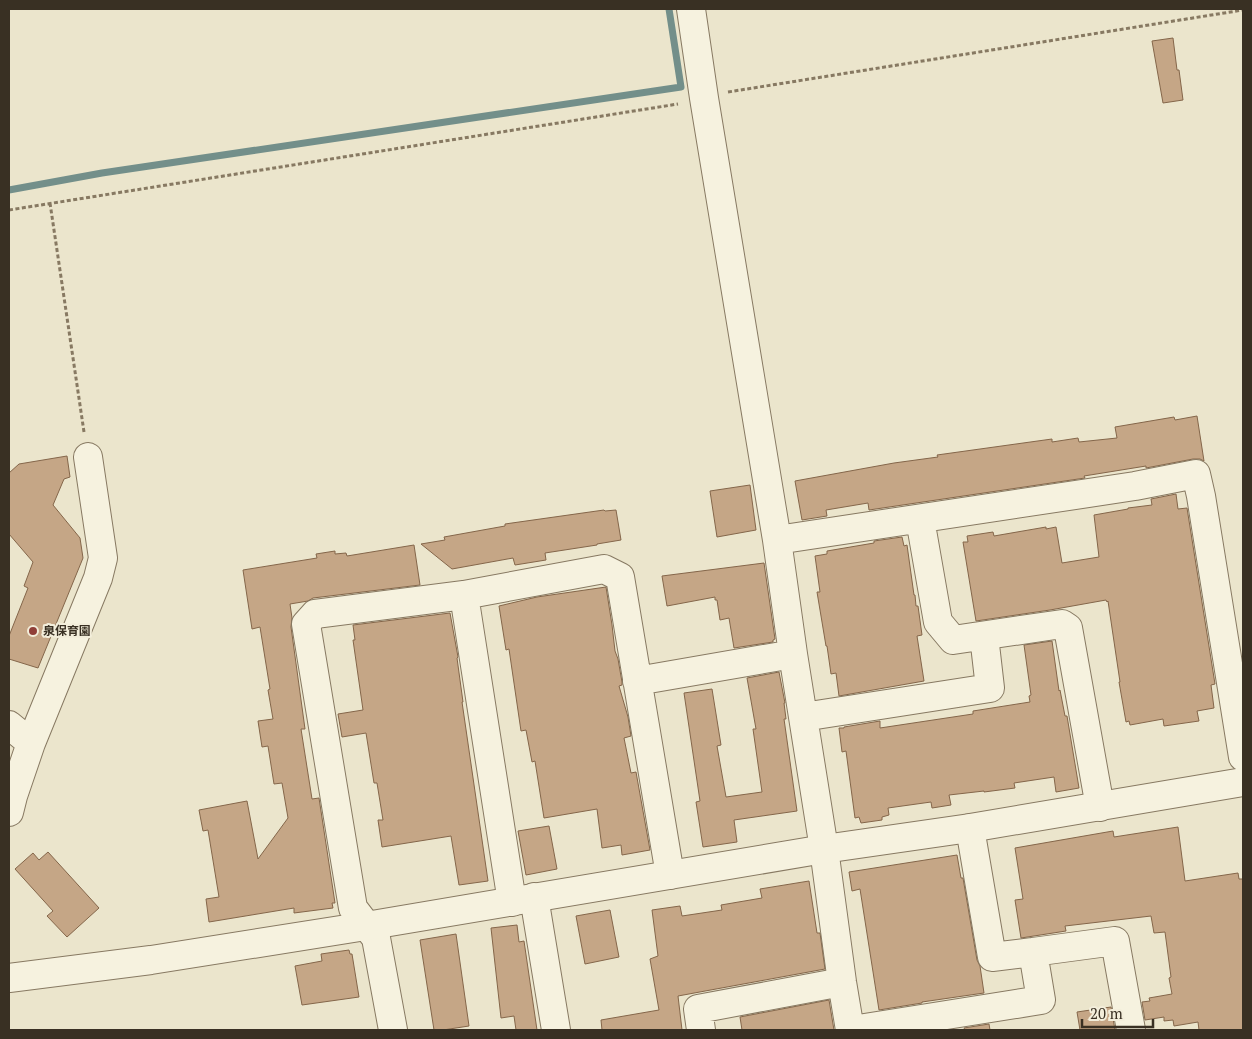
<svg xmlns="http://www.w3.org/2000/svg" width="1252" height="1039" font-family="'PT Serif','Noto Sans JP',serif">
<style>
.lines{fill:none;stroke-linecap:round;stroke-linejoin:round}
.stream{stroke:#738f8a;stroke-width:7}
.building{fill:#c5a686;stroke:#84664a}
.minor-casing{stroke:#877962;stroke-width:30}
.tertiary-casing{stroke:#877962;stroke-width:30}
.path{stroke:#877962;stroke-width:3;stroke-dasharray:4 2.5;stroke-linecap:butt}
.minor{stroke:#f6f2df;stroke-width:28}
.tertiary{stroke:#f6f2df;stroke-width:28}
.poi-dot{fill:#903f38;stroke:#f3eedb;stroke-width:2}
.labels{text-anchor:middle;stroke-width:4;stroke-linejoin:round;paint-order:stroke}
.poi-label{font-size:12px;font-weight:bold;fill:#393023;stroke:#f3eedb;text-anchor:start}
</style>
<rect width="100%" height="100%" fill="#ebe5cc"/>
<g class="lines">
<path class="stream" d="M9,190L102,173L681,87L669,9"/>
</g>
<path class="building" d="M1173,38L1177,70H1179L1183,100L1163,103L1152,41Z
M1197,416L1204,461L1200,459H1193L1146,468V466L1084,476L1085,478L869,510L868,503L826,510L827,516L802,520L795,481L894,463L938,457L937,455L1052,439V442L1078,438L1079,442L1117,438L1115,427L1174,417L1175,420Z
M67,456L70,477L64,479L53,505L80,538L83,558L38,668L9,659V636L28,588L24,586L33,562L9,534V473L19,464Z
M750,485L756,530L717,537L710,491Z
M1176,494L1178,509L1187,508L1215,684L1211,685L1214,708L1197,711L1199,721L1164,726L1163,719L1130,725L1129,721L1126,722L1119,682H1120L1108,601L1107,602L1106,600L1050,610L976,621L963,542H968L967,536L993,532L994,536L1046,527V529L1056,527L1062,563L1099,557L1094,515L1128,509V508L1152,505L1151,499Z
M604,510L605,511L616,510L621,540L597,544V545L545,553L546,560L515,565L513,558L452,569L421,544L445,540L444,537L505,526V524Z
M902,537L904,546L907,545L914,595H915L916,606H918L922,635L917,636L924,681L839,696L836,673L831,674L827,646H826L817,592H820L815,556L827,554V551L874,543V541Z
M414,545L420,585L313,598L308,601L290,604L292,618L291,627L305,729H301L312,799L319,798L335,903H332L333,908L294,913V908L209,922L206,899L219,897L208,830L203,831L199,810L247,801L258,859L288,818L282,783L274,784L268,746L262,747L258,721L273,719L268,690L270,689L260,627L252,629L243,570L317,558L316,554L335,551V554L346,553L347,556Z
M764,563L775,639L773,640V642L734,648L729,618L720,620L717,600H715V597L667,606L662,576Z
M606,587L612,625L615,651L618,659L622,682V685L619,686L628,717L631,736L624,738L631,773L636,772L650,850L622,855L621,845L602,848L597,809L544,818L535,761L532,762L526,730L521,731L509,649L506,650L499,606L537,597Z
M450,613L458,657L457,658L463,702H462L488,881L459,885L451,836L382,847L378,820H383L377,783H374L366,733L342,737L338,714L363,710L353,640H355L353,625Z
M1052,641L1059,691L1060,690L1065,716H1067L1079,788L1056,792L1054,777L1014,783L1015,788L984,792V791L949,795L951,805L932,808L931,802L888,808L889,815L882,817V820L861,823L859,817L855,818L846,751L842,752L839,728H844V727L880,721V728L973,714V711L1030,702L1029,696L1031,695L1024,645Z
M779,672L785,703H784L786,719H784L797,811L734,820L737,842L703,847L696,802L700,801L684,693L712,689L721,745L717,746L726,797L762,792L753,729H756L747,678Z
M549,826L557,869L526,875L518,831Z
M1178,827L1185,881L1238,873L1239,879H1243V1030H1199L1198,1022L1174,1026L1173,1020L1164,1021V1017L1145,1020L1142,1002L1150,1001L1149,998L1172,994L1169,978L1171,977L1165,932L1154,933L1151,916L1065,926L1066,931L1021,938L1015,900L1023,899L1015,848L1113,831L1114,837Z
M48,852L99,908L67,937L47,916L53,911L15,869L33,853L39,860Z
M957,855L961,878H963L977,960L980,966L984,993L922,1002V1003L879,1010L860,889L852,891L849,872Z
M809,881L817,933H820L825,969L678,996L682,1030H602L601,1020L659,1010L650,959L658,956L652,910L680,906L682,916L722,910L721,905L762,898L760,889Z
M610,910L619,957L585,964L576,916Z
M517,925L519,942L524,941L537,1030H516L514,1016L501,1018L491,928Z
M456,934L469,1026L443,1030H434L420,940Z
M349,950L350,954H352L359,997L302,1005L295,966L322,961L321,954Z
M829,1000L834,1030H742L740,1017Z
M1111,1007L1115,1030H1080L1077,1012Z
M989,1024L990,1030H965L964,1028Z"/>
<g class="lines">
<defs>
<path id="minor" d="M691,9L704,98L777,540L793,654L824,849L842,982L850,1030
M920,519L938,622L953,640L1062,624L1068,628L1100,807
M777,540L1135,486L1196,474L1201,496L1243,757
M464,595L512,902
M637,681L793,654
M803,717L990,688L984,636
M9,725L31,743
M9,812L13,796L31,743L98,578L103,558L88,457
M970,828L992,957L1033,952
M534,897L556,1030
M393,1030L376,938L353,908L306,624L315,614L464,595L604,569L620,577L670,875
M701,1030L698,1009L842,982
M852,1030L1041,1000L1033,952L1115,941L1131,1030"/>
<path id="tertiary" d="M9,978L151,960L366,926L824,849L970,828L1243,782"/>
</defs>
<use href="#minor" class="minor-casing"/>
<use href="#tertiary" class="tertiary-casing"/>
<path class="path" d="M728,92L1243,10
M50,203L84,432
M9,210L678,104"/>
<use href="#minor" class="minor"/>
<use href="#tertiary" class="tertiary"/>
</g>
<circle class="poi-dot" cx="33" cy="631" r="5"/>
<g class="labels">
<g class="poi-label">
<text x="43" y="635">泉保育園</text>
</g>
</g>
<rect width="1252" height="1039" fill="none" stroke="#393023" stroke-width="20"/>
<path d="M1082 1019v8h71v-8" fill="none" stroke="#393023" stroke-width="2.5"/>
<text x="1090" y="1019" font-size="15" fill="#393023" stroke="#f3eedb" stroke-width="4" paint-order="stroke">20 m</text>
</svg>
